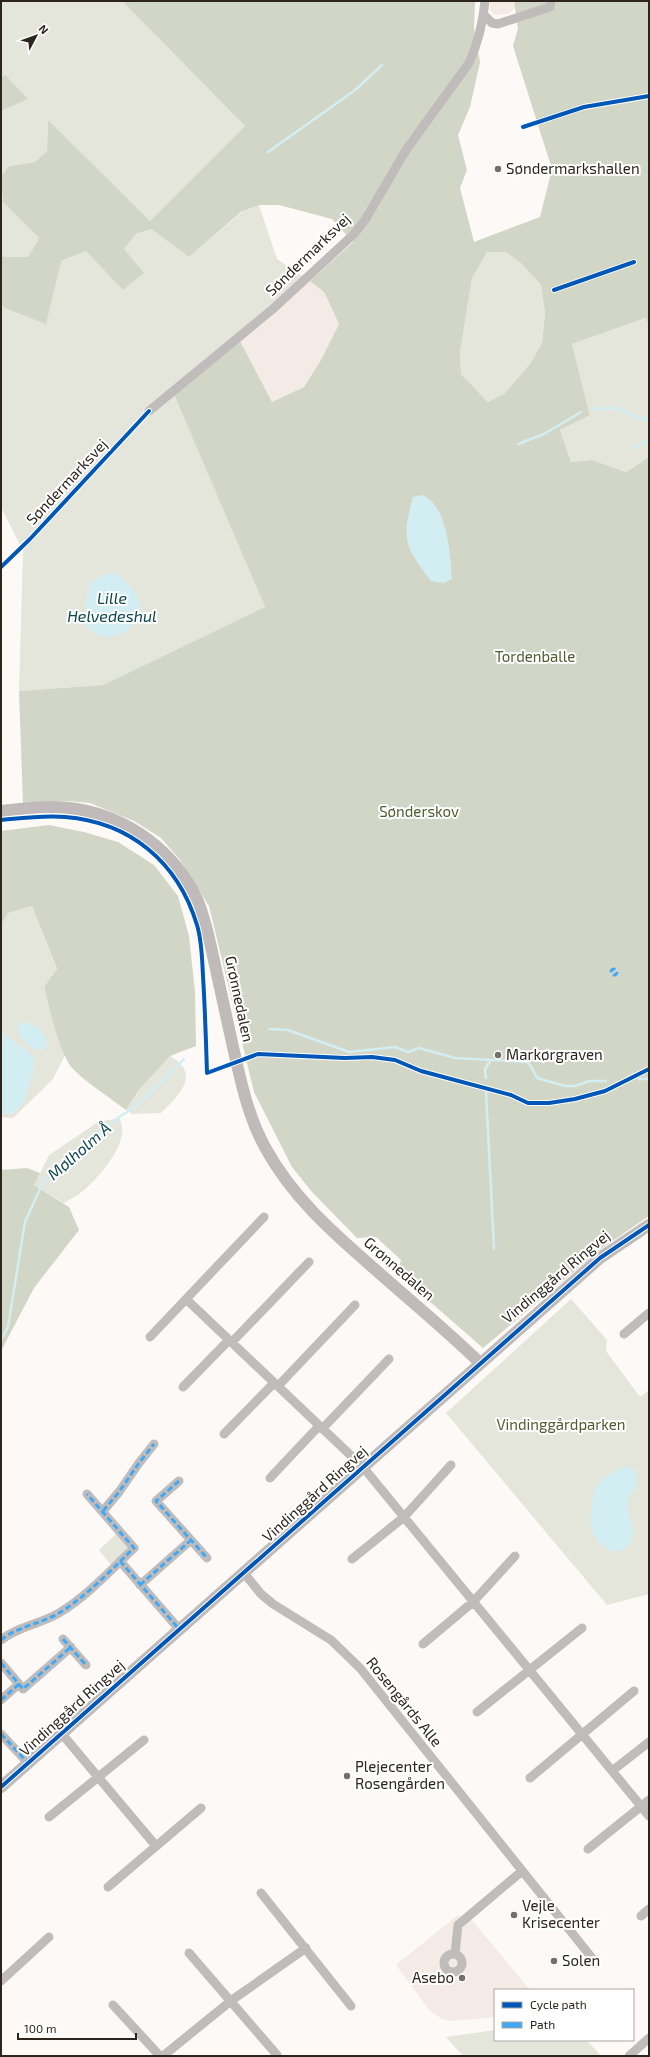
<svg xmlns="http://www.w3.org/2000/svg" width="650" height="2057" font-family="'Exo 2',sans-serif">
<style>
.built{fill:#f4ebe6}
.green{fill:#e4e6dc}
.forest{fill:#d2d6c6;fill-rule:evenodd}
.water{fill:#d3eef2}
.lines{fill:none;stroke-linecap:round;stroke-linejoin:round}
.stream{stroke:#d3eef2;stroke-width:2.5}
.street{stroke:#c0bcbb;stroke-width:9}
.secondary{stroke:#c0baba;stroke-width:12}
.quiet{stroke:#3fa9f5;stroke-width:3;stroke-dasharray:6 3;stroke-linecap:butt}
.cycleway-casing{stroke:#fff;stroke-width:6}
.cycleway{stroke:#0057b8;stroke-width:4}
.poi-dot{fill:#756f6a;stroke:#fff;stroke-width:1.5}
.labels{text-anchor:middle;stroke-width:4;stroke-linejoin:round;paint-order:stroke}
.poi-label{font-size:15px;fill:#2d241e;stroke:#fff;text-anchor:start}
.street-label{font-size:15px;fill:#2d241e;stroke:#fff}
.park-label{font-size:15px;fill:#4e5c2e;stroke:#fff}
.water-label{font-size:16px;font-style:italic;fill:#0e464f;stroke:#fff}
</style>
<rect width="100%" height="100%" fill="#fcf9f7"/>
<path class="built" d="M490,1H514L515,8L508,14L495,15L490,10Z
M310,281L324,292L339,324L321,360L304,387L272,402L240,341Z
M458,1915L472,1920L530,1990H495V2017L453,2021L442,2019L430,2011L396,1965Z"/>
<path class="green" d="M1,1H122L245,126L150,221L48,121L47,151L35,162L9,166L1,177V111L28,99L1,79Z
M1,191L3,202L39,238L28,257H1Z
M259,205L277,259L310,281L175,394L265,607L103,685L19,691L23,551L1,507V304L5,308L61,261L86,251L124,249L136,234L151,229L189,257L242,212Z
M487,252H506L522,264L541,285L545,313L542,343L530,364L504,394L488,402L461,374L460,352L472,279Z
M647,318L649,326V457L626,472L592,460L571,462L560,430L590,414L572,344Z
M32,906L57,970L44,987L49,1009L65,1055L53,1079L13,1118L1,1117V1115L16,1112L31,1054L1,1032V925L8,913Z
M170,1056C202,1074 179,1095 161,1113L132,1114L126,1110L138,1091Z
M119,1118C133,1140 99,1177 83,1191C77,1196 70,1199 64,1203L34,1185L49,1155L98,1122Z
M571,1299L607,1340L606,1351L640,1397L649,1390V1594L607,1605L446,1413Z
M117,1533L128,1547L126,1552L111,1565L99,1550Z
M495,2030V2040H587L601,2056H463L446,2037Z"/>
<path class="forest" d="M122,1H475L474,28L480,62L470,107L458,135L467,170L460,188L474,242L540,217L552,169L513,46L518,28L514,1H649V326L646,318L572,344L590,415L560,430L571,462L592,460L626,472L649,457V1216L601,1249L483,1348L397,1273L401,1260L376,1237L357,1238L312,1192L292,1167L254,1092L209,906L180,860L161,838L134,821L90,803L67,801L23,803L19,691L103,685L265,607L174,394L240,341L272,402L304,387L321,360L339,324L324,292L310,281L353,242L332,219L279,205H259L241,212L189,257L151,229L136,234L124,249L144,273L123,290L86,251L61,261L46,324L5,308L1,304V257H28L39,238L3,202L1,177L9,166L35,162L47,151L48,120L150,221L245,126ZM487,252H506L522,264L541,285L545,313L542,343L530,364L504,394L488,402L461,374L460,352L472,279Z
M5,75L28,99L1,111V78Z
M49,825L84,832L118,842L154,865L178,896L189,936L195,992L196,1046L170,1056L138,1091L126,1110C109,1097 89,1085 74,1070C60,1056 49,1008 44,987L57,969L32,906L8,913L1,925V831Z
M27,1168L40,1173L34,1185L69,1207L79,1230L34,1288L1,1351V1170Z"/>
<path class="water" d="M422,495C448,505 450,555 452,579L444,583L431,581C405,546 401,541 413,497Z
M105,574C109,574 114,573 117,575C127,581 140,595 140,607C139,628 114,643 96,634C92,632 88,626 84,623C88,601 81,584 105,574Z
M27,1022L41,1030L48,1043L43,1050C29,1049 24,1042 17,1031L19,1025Z
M1,1032L31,1054L35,1064L24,1102L15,1112L1,1115Z
M626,1466L632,1468C647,1486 624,1491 628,1510C629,1515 632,1521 633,1527C634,1531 632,1536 631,1539C624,1564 596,1547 592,1529C590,1523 591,1516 592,1510C592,1484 602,1476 626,1466Z"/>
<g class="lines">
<path class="stream" d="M268,152L354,91L382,65
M592,409L615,408L649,421
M518,444L544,434L581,412
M631,449L649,440
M269,1029L288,1030L349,1052L395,1047L408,1052L419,1048L455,1058L527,1062L531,1066L537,1078L565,1086H575L589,1081H606
M486,1078L485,1069L490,1061
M639,1079H649
M486,1092L494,1249
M1,1340L8,1327L25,1222L45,1178L119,1117L136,1106L184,1059"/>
<path class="street" d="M484,15L492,23L498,24L550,7L551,1
M149,411L274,308L354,234L365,220L406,150L469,63C478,43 483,23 485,1
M186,1299L363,1467L649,1816
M624,1334L649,1313
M150,1337L264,1217
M232,1342L309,1262
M278,1386L355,1305
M183,1387L229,1340
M322,1429L389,1359
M224,1434L274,1383
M270,1478L319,1426
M179,1481L156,1501L207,1558
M103,1511L119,1492L139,1463L154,1444
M352,1559L404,1517L451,1465
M120,1561L179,1629
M244,1573L261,1594L273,1604L331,1640L360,1668L596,1963
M140,1585L191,1540
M63,1639L86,1665
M1,1640C18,1626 41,1624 59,1613C87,1596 111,1570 134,1548L87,1494
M423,1644L473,1602L515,1556
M1,1663L23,1689L71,1647
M1,1700L19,1684
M477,1712L582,1628
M1,1734L28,1763
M62,1734L156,1846
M612,1771L649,1742
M530,1778L634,1691
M49,1817L144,1740
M588,1849L649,1800
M108,1887L201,1808
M261,1893L351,2006
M641,1916L649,1909
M189,1953L277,2055
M455,1954L458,1925L522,1871
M444 1963a9 9 0 1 1 18 0a9 9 0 1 1-18 0Z
M1,1981L49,1937
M113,2005L160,2056
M163,2056L232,2000L306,1948
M629,2056L649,2038"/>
<path class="secondary" d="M1,811C26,808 52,805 77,809C129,818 174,851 197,899C206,920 210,943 215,965C221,992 227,1019 233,1047C241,1082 248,1117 266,1149C292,1196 330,1230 369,1264C406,1297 445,1329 480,1363
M1,1787L566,1288L600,1258L649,1225"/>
<path class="quiet" d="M611 972a3 3 0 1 1 6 0a3 3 0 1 1-6 0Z
M179,1481L156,1501L207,1558
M103,1511L119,1492L139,1463L154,1444
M120,1561L179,1629
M140,1585L191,1540
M63,1639L86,1665
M1,1640C18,1626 41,1624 59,1613C87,1596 111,1570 134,1548L87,1494
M1,1663L23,1689L71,1647
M1,1700L19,1684
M1,1734L28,1763"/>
<defs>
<path id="cycleway" d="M523,127L584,107L649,96
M554,290L634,262
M1,567L30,539L149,411
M1,820C22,818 44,815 65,817C130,822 178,862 197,925C202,941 202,959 203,976C205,1008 206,1041 207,1073L258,1054L345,1058L372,1057L395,1060L421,1071L511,1095L528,1103H549L575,1099L605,1091L649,1069
M1,1787L566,1288L600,1258L649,1225"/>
</defs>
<use href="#cycleway" class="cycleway-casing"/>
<use href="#cycleway" class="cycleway"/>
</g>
<g class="poi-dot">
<circle cx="498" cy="169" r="4"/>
<circle cx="498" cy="1055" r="4"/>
<circle cx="347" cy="1776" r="4"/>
<circle cx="514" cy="1915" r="4"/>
<circle cx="554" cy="1961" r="4"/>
<circle cx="462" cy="1978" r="4"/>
</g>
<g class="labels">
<g class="poi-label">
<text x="506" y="174">Søndermarkshallen</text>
<text x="506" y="1060">Markørgraven</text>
<text x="355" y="1772">Plejecenter<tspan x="355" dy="17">Rosengården</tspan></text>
<text x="522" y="1911">Vejle<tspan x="522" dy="17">Krisecenter</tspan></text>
<text x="562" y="1966">Solen</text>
<text x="454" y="1983" text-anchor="end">Asebo</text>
</g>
<g class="street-label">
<text transform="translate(308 255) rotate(-44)" y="5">Søndermarksvej</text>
<text transform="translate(67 482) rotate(-47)" y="5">Søndermarksvej</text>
<text transform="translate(239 999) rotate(78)" y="5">Grønnedalen</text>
<text transform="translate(399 1269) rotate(41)" y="5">Grønnedalen</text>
<text transform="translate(556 1277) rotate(-40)" y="5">Vindinggård Ringvej</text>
<text transform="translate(315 1494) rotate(-42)" y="5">Vindinggård Ringvej</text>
<text transform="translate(404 1702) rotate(51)" y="5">Rosengårds Alle</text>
<text transform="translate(72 1708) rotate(-42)" y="5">Vindinggård Ringvej</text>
</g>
<g class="park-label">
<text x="535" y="662">Tordenballe</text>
<text x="419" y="817">Sønderskov</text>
<text x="561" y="1430">Vindinggårdparken</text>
</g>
<g class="water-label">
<text x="112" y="604">Lille<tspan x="112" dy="18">Helvedeshul</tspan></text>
<text transform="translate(79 1151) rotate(-41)" y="6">Mølholm Å</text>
</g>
</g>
<rect width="650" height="2057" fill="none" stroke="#2d241e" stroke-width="4"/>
<rect x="494" y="1989" width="140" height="52" fill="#ffffff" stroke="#aba7a5"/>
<rect x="502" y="2002" width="20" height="6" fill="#0057b8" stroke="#aba7a5"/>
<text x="530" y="2009" font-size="12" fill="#2d241e">Cycle path</text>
<rect x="502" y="2022" width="20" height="6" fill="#3fa9f5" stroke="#aba7a5"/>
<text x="530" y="2029" font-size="12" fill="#2d241e">Path</text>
<g transform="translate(36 36) rotate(49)" stroke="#ffffff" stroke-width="3" paint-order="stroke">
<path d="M0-3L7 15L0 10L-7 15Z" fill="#2d241e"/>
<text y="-6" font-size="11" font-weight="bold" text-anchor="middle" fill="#2d241e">N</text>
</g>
<path d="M18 2033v6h118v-6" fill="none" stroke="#2d241e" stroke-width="2"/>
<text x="24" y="2033" font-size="12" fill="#2d241e" stroke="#ffffff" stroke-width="3" paint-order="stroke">100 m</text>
</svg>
